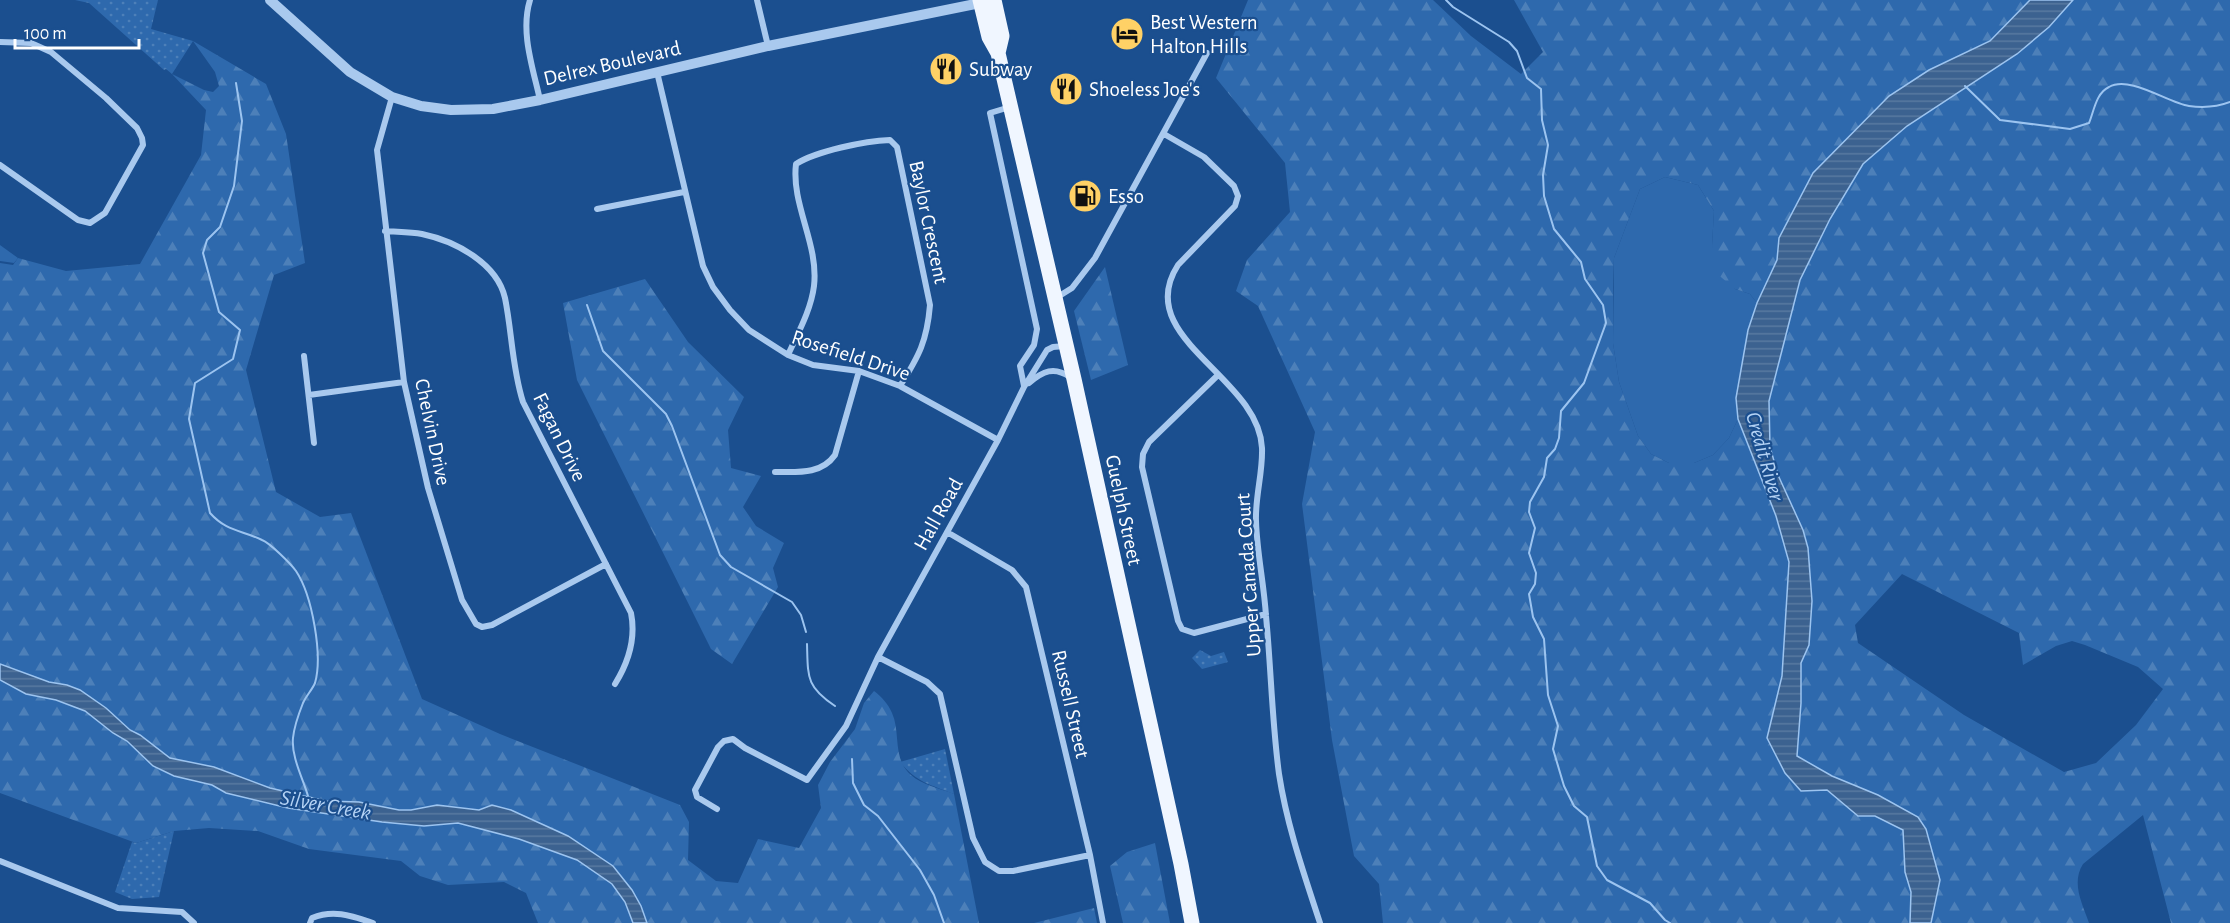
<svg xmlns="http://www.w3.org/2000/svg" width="2230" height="923" font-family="'Alegreya Sans',sans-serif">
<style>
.grass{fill:#2e69ad}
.forest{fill:url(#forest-firs);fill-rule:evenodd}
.park{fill:url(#park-dots)}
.water{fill:url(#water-rules);stroke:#9cc4f0;stroke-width:1.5}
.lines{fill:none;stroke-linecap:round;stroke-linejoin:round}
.stream{stroke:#9cc4f0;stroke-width:2}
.minor{stroke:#a9c9ee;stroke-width:6}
.tertiary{stroke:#a9c9ee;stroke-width:10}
.primary{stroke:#f0f6ff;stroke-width:15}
.labels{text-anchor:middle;stroke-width:4.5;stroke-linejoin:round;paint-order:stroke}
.poi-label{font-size:21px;fill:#fff;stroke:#1b4f8f;text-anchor:start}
.street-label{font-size:21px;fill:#fff;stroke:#1b4f8f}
.water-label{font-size:22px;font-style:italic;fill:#b5d3f5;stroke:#1b4f8f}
</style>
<defs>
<pattern id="forest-firs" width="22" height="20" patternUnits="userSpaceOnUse" patternTransform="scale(1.5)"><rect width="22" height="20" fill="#2e69ad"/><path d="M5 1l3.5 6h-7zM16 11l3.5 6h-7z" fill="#4d80b9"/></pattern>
<pattern id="park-dots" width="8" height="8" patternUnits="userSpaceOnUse" patternTransform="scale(1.5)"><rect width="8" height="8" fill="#2e69ad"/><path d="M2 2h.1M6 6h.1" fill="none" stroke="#4d80b9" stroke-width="1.8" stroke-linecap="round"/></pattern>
<pattern id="water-rules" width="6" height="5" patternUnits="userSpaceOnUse" patternTransform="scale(1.5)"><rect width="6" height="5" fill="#3c6290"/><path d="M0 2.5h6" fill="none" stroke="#597aa1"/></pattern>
</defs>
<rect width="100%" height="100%" fill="#1b4f8f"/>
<path class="grass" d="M1665,177L1698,185L1714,211L1712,246L1735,289L1750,294L1757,303L1748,330L1736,398L1738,419L1729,438L1713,455L1694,463H1669L1651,454L1638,436L1619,382L1613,343L1614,258L1640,189Z
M0,245L18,258L14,263L0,261Z"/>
<path class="forest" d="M1248,0H1433L1471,36L1521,74L1543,52L1514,0H2030L1990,41L1929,70L1889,96L1813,173L1779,238L1777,260L1757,303L1750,294L1735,289L1715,272L1712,246L1714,211L1698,185L1665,177L1640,189L1614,258L1613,287V343L1619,382L1638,436L1651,454L1669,463H1694L1713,455L1729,438L1738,419L1776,516L1789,562L1782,676L1767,738L1857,816H1875L1903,829L1905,872L1911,892L1910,923H1383L1379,884L1354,856L1332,740L1302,504L1315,432L1258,306L1236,291L1247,260L1290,212L1285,163L1216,78Z
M2073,0H2230V923H2171L2143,815L2083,864C2071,883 2082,903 2089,923H1931L1940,880L1878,795L1832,776L1797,756L1801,703V663L1809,645L1808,548L1803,530L1778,475L1770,447L1769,401L1800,280L1830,219L1863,164L1907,126L1966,87L2049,27ZM1902,574L2019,633L2023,665L2056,646L2072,641L2085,645L2138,667L2163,689L2136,725L2096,763L2064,772L1964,715L1858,643L1855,625Z
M193,41L266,84L286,134L305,263L274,275L246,370L276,492L320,517L351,513L422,699L500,734L680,805L689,822L688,860L716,881L738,883L758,839L799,848L821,808L818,785L830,762L855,729L864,703L874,691C882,697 888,704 892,713C901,733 892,759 911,775C922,785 939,788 954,794L979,923H647L641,906L632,890L492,805L479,810L437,805L411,810H399L359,802L326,801L270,788L214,767L170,758L140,735L130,730L106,708L62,684L49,682L0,664V263L13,265L18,258L66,271L140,264L201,155L206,110L172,74L204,90L213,92L219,86L215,72Z
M1105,267L1128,365L1091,380L1074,311Z
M645,279L688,342L744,397L728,430L731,468L761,476L743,507L756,526L784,543L773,568L778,587L732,664L711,649L577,380L563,303Z
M0,680L26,694L56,700L85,711L113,733L127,741L153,766L195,782L212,785L221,791L288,808L382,822L424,826L458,823L519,839L578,860L612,884L625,902L633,923H538L526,893L504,882L448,885L420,876L401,861L309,849L258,831L209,828L174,831L136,843L0,793Z
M1155,843L1170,923H1123L1110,866L1127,852Z
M1094,908L1097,923H1034Z"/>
<path class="park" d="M75,0H158L151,29L193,41L172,74L166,69L164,70L89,3Z
M1200,650L1211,656L1224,652L1228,662L1202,669L1192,658Z
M945,749L954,794C931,785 916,782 900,762Z
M174,831L159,897L132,899L115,892L132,842L136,843Z"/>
<path class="water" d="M2030,0H2073L2049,27L2017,54L1907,126L1863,164L1830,219L1800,280L1769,401L1770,447L1778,475L1803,530L1808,548L1812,601L1809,645L1801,663V703L1797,756L1832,776L1878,795L1918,817L1926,829L1940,880L1931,923H1910L1911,892L1905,872L1903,830L1875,816H1858L1827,790L1801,791L1785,773L1767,738L1782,676L1789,562L1776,516L1738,419L1736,398L1748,330L1757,303L1777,260L1779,238L1813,173L1889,96L1929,70L1990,41Z
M0,664L49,682L67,685L80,690L106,708L130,730L140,735L170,758L214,767L270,788L326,801L359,802L399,810H411L437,805L479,810L492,805L511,810L568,836L613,866L632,890L641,906L647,923H633L625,902L612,884L577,860L519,839L458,823L424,826L382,822L288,808L226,793L212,785L174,776L153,766L127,741L113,733L85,711L56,700L26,694L0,680Z"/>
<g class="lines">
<path class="stream" d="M1446,0L1453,7L1509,42L1517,51L1527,78L1541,89L1542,120L1548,145L1543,175L1544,196L1554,229L1581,262L1585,279L1603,305L1606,323L1584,383L1561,411L1559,438L1555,449L1547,458L1544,477L1530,502L1529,512L1535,528L1529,553L1536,573L1535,584L1529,594L1533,617L1544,639L1548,695L1558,726L1553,749L1564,786L1574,806L1587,817L1597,866L1607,880L1650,903L1665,920L1670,923
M236,83L242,121L234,186L220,227L207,240L203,253L219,312L240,330L233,359L195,383L189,419L210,513C227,532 242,530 262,540C270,543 291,564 296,571C312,595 323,655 315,683C312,690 306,696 303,703C299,713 294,728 293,738C291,756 303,779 308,796
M1965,86L2000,120L2070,129L2089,123C2094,111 2096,93 2109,87C2130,75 2168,103 2189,106C2203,108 2217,107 2230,102
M587,305L603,351L666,414L672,426L720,555L731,567L792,602L801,615L806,632
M807,644C808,677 806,687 835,706
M852,759L853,783L864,805L878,816L920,870L934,895L944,923"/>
<path class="minor" d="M530,0C520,32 533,68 540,100
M757,0L768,46
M0,42L31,43L51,52L106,98L137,128L142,138L143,145L105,213L90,223L78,220L0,165
M657,72L703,266L713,287L730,310L749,330L788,355L813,365L859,371L900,386L998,440
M392,97L377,150L404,382L428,488L462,600L476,624L482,627L492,625L606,564
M1010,107L990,113L1037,329L1034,345L1020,366L1024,386
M1164,134L1204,157L1234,186L1238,196L1235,206L1178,265C1131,338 1259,376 1262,448C1263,472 1255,497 1256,521C1257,553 1264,584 1266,616C1271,668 1272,722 1279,774C1287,826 1304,874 1320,923
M597,209L684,192
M385,231C397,232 410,232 422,234C455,241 497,263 505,298C512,332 512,368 523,402L631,613C636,638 628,663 615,684
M1056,298L1072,288L1095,258L1207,53
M788,355C798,333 811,310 814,286C819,244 791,205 796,164C816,151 865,141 890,140L897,147L930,305C927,341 919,356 900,386
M304,356L314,443
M1218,375L1149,442L1143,454L1142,467L1178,621L1182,629L1194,633L1266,614
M1029,383C1043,371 1054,366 1070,377
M309,395L404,382
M775,472C797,472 821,475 835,455L859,371
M947,532L1012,570L1026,587L1090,855L1103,923
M878,657L927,682L940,694L973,838L985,862L999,871H1013L1090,855
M717,809L697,797L695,790L718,747L724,741L733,739L745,748L807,780L846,726L878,657L998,440L1024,387L1047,350L1053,347L1065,346
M0,861L118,908L182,912L194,923
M310,923L312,918C334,909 352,916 373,923"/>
<path class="tertiary" d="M270,0L350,72L392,97L421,106L451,110L493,109L540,100L768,46L985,2"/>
<path class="primary" d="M980,0L989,37L998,53L1074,379L1181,864L1192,923
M994,0L1002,36L998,53"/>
</g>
<defs>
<symbol id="hotel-disc" viewBox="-11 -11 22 22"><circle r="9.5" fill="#ffd166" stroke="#1b4f8f"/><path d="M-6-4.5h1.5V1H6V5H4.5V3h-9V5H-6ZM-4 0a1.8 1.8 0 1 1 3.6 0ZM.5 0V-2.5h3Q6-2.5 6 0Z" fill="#111"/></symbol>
<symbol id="restaurant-disc" viewBox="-11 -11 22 22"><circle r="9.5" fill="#ffd166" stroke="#1b4f8f"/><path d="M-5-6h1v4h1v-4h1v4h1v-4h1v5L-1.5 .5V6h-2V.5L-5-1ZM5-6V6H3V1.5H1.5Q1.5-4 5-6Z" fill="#111"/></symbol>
<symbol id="fuel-disc" viewBox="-11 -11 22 22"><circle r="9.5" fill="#ffd166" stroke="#1b4f8f"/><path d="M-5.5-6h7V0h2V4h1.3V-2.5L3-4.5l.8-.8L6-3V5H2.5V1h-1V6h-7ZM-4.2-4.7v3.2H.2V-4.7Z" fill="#111"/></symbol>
</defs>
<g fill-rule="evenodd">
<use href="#hotel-disc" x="1108" y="15" width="38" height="38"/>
<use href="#restaurant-disc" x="927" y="50" width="38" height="38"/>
<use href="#restaurant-disc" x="1047" y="70" width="38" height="38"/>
<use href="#fuel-disc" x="1066" y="177" width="38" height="38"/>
</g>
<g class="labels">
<g class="poi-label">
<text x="1150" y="29">Best Western<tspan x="1150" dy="24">Halton Hills</tspan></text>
<text x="969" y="76">Subway</text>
<text x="1089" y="96">Shoeless Joe's</text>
<text x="1108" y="203">Esso</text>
</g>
<g class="street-label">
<text transform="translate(612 63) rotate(-13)" y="7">Delrex Boulevard</text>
<text transform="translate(929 222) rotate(78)" y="7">Baylor Crescent</text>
<text transform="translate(851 355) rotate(18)" y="7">Rosefield Drive</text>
<text transform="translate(433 432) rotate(78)" y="7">Chelvin Drive</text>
<text transform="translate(560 437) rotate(64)" y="7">Fagan Drive</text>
<text transform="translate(1124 510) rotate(78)" y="7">Guelph Street</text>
<text transform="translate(938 514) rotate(-61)" y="7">Hall Road</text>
<text transform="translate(1248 575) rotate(-94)" y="7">Upper Canada Court</text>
<text transform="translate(1071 704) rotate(77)" y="7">Russell Street</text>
</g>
<g class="water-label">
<text transform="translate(1766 456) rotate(74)" y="8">Credit River</text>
<text transform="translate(326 804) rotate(10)" y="8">Silver Creek</text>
</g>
</g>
<path d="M15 39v9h124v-9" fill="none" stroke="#ffffff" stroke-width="3"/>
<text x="24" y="39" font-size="18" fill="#ffffff" stroke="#1b4f8f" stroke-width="4.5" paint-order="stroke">100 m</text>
</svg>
